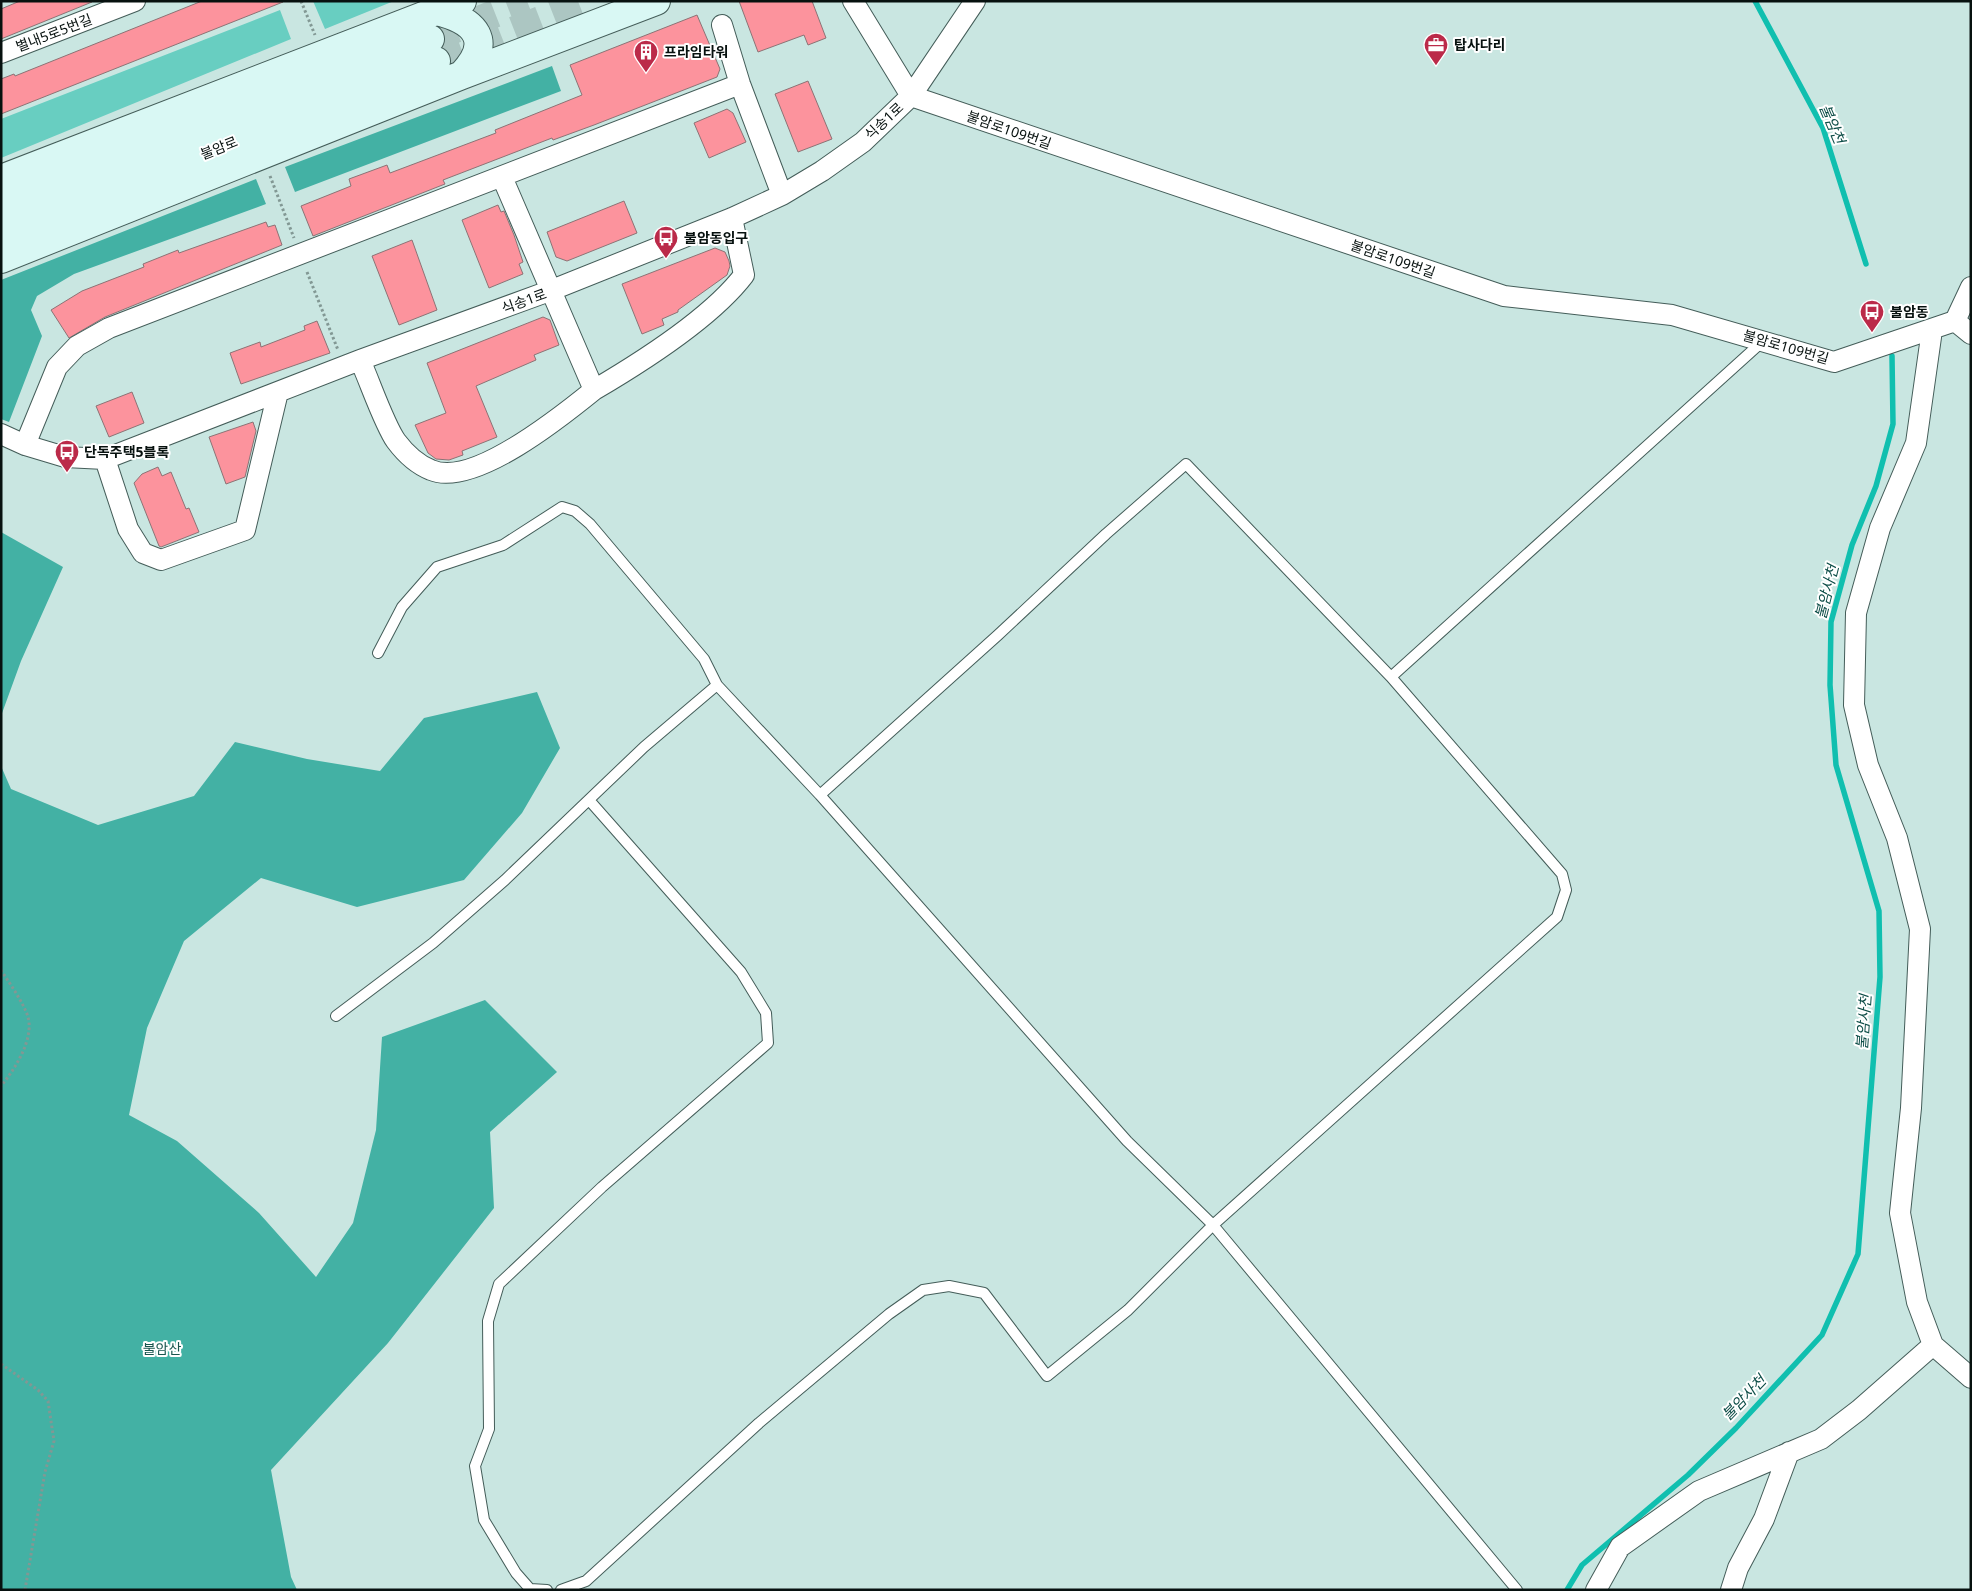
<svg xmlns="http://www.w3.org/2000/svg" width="1972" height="1591" font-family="'Noto Sans','Noto Sans KR',sans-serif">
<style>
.green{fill:#68cec1}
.forest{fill:#43b1a4}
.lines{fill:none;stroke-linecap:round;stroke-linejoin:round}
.stream{stroke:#10bfaf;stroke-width:5.5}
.building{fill:#fc939d;stroke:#8c7375}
.secondary-tunnel{stroke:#acc6c2;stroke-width:28;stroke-dasharray:28 14;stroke-linecap:butt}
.lane-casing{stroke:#445d59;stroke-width:12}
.street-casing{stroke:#445d59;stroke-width:22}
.secondary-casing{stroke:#445d59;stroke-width:30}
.path{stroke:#829894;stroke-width:3;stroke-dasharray:2.5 2.5;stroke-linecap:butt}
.lane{stroke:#fff;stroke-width:10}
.street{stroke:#fff;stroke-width:20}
.secondary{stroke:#d9f8f4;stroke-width:28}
.labels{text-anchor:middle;stroke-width:4;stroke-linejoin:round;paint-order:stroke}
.street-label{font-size:14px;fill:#07110f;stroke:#fff}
.poi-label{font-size:14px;font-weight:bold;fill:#07110f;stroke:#fff;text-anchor:start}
.park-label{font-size:14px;fill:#19564f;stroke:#fff}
.water-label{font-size:15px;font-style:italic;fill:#0e4e48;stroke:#fff}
</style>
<rect width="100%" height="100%" fill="#c9e6e1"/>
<path class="green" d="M313,1H394L325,29Z
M280,10L291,39L1,158V119Z"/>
<path class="forest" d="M552,66L561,91L295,192L285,167Z
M256,179L266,204L74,274L37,296L31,310L42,336L9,422L1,419V280Z
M1,532L63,567L21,661L1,716Z
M537,692L560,748L522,813L464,880L357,907L261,878L184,941L147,1028L129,1115L177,1141L259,1213L316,1277L353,1223L376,1130L382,1037L485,1000L557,1072L490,1132L494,1208L388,1343L271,1470L291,1577L297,1590H1V766L11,789L98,825L194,796L235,742L307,759L380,771L424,718Z"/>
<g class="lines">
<path class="stream" d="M1755,1L1823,128L1866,264
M1567,1590L1582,1565L1688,1475L1736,1428L1822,1335L1858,1254L1880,977L1879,911L1836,765L1830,685L1831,622L1852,545L1876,486L1893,424L1892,356"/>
</g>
<path class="building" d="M20,1H92V2L1,39V9Z
M202,1L283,2L1,114V79L14,74L15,76Z
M739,1H812L826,38L808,45L804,35L758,52Z
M697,15L720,69L717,77L594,125L553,140L552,138L443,180L445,184L313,236L301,206L351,186L349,179L387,165L390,173L496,133L495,130L582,95L570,65Z
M808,81L832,139L798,152L775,94Z
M727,109L733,113L746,142L709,158L694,123Z
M624,201L637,233L567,261L556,257L547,232Z
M498,205L501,212L504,211L514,235L523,262L519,264L523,274L489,288L462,220Z
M266,222L268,227L275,225L282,245L105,317L69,338L51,310L82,291L144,267L143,264L178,250L179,253Z
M412,240L437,310L399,325L372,256Z
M715,248L725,252L729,261L730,266L727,275L678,310V312L662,319L664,325L642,334L622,284Z
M543,317L550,320L559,345L534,355L536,360L476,386L497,437L462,451L463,455L449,460L436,459L428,453L415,425L446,413L427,363Z
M317,321L330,353L241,384L230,353L260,342L261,347L305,330L304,326Z
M132,392L144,423L109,437L96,406Z
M253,422L256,431L245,477L226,484L209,437Z
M158,467L162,476L171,472L186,509L189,508L199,532L161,547L159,546L134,483L142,474Z"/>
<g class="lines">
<path class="secondary-tunnel" d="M430,39L527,1
M436,61L589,1"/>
<defs>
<path id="lane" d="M378,653L402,607L437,567L503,545L562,507L575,511L590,524L704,659L717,685L820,795L1127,1141L1213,1225L1517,1590
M1391,677L1763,341
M336,1016L433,943L505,880L644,747L717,685
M547,1590L530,1589L516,1573L484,1520L475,1466L489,1429L488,1321L499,1284L602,1187L768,1043L766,1013L741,972L589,800
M561,1590L586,1581L759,1423L889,1314L923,1290L949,1286L984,1293L1047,1376L1128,1310L1213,1225L1557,917L1566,890L1562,874L1391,677L1186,464L1106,534L998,635L820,795"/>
<path id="street" d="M853,1L911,96L1504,296L1672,315L1834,362L1955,321L1971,287
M722,25L740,84L782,195
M1,53L135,1
M502,177L594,390C640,363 712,317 744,275L732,218
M1955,321L1971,334
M1932,330L1916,443L1880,528L1856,613L1854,705L1868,765L1897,838L1920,929L1911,1108L1900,1213L1917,1302L1933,1345L1971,1378
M360,360C370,382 384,424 396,441C405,453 416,464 431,470C473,488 562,416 594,390
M1,434L25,445L65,457L105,459L360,360L552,290L732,218L782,195L822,171L863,142L911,96L975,1
M25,445L57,367L77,346L109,328L740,84
M105,459L128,529L143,553L161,560L245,530L278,392
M1596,1590L1620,1547L1699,1491L1821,1439L1859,1410L1933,1345
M1731,1590L1738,1568L1764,1519L1789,1452"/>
<path id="secondary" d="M437,11C476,21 494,41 462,75
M1,179L462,1
M1,208L430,39
M1,235L436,61
M1,259L462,75L656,1"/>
</defs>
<use href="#lane" class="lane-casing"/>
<use href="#street" class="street-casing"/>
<use href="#secondary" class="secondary-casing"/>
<path class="path" d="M301,1L315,35
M270,176L294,238
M307,272L338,350
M1,970C10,984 21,999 27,1014C36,1037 15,1069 1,1086
M1,1364L38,1390L48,1401L54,1441L45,1472L25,1590"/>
<use href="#lane" class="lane"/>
<use href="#street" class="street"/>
<use href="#secondary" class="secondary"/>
</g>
<defs>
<symbol id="office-pin" viewBox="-11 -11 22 30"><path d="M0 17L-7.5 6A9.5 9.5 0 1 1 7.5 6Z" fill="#bb2a49" stroke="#fff"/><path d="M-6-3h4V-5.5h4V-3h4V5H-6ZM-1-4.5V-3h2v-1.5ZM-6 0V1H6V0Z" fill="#fff"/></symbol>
<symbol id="building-pin" viewBox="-11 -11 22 30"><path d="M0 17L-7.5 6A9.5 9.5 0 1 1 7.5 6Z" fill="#bb2a49" stroke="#fff"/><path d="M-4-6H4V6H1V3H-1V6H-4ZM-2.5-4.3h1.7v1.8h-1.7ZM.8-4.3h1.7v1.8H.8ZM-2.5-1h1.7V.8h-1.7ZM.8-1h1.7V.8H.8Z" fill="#fff"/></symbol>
<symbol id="bus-pin" viewBox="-11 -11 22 30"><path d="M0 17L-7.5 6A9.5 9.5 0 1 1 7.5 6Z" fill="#bb2a49" stroke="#fff"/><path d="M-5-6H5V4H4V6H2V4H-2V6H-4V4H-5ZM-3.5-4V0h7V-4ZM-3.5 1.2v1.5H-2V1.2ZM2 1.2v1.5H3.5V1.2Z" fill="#fff"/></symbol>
</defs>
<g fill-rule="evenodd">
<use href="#office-pin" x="1422" y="31" width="28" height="38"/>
<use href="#building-pin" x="632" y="38" width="28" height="38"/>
<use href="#bus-pin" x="652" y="224" width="28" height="38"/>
<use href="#bus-pin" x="1858" y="298" width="28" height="38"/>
<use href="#bus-pin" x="53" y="438" width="28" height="38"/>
</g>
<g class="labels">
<g class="street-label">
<text transform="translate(54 33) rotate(-21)" y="5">별내5로5번길</text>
<text transform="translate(884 121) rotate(-43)" y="5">식송1로</text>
<text transform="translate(1009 130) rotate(19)" y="5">불암로109번길</text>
<text transform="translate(219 148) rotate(-22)" y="5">불암로</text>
<text transform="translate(1393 259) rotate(19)" y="5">불암로109번길</text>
<text transform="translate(524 301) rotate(-20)" y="5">식송1로</text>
<text transform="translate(1786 347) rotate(16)" y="5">불암로109번길</text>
</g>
<g class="poi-label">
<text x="1454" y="50">탑사다리</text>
<text x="664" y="57">프라임타워</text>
<text x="684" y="243">불암동입구</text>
<text x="1890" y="317">불암동</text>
<text x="84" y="457">단독주택5블록</text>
</g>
<g class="park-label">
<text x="162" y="1354">불암산</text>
</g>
<g class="water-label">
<text transform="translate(1832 124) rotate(67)" y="5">불암천</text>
<text transform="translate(1827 592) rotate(-76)" y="5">불암사천</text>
<text transform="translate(1864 1022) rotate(-86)" y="5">불암사천</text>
<text transform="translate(1744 1398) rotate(-46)" y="5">불암사천</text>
</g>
</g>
<rect width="1972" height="1591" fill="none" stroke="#07110f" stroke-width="5"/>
</svg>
